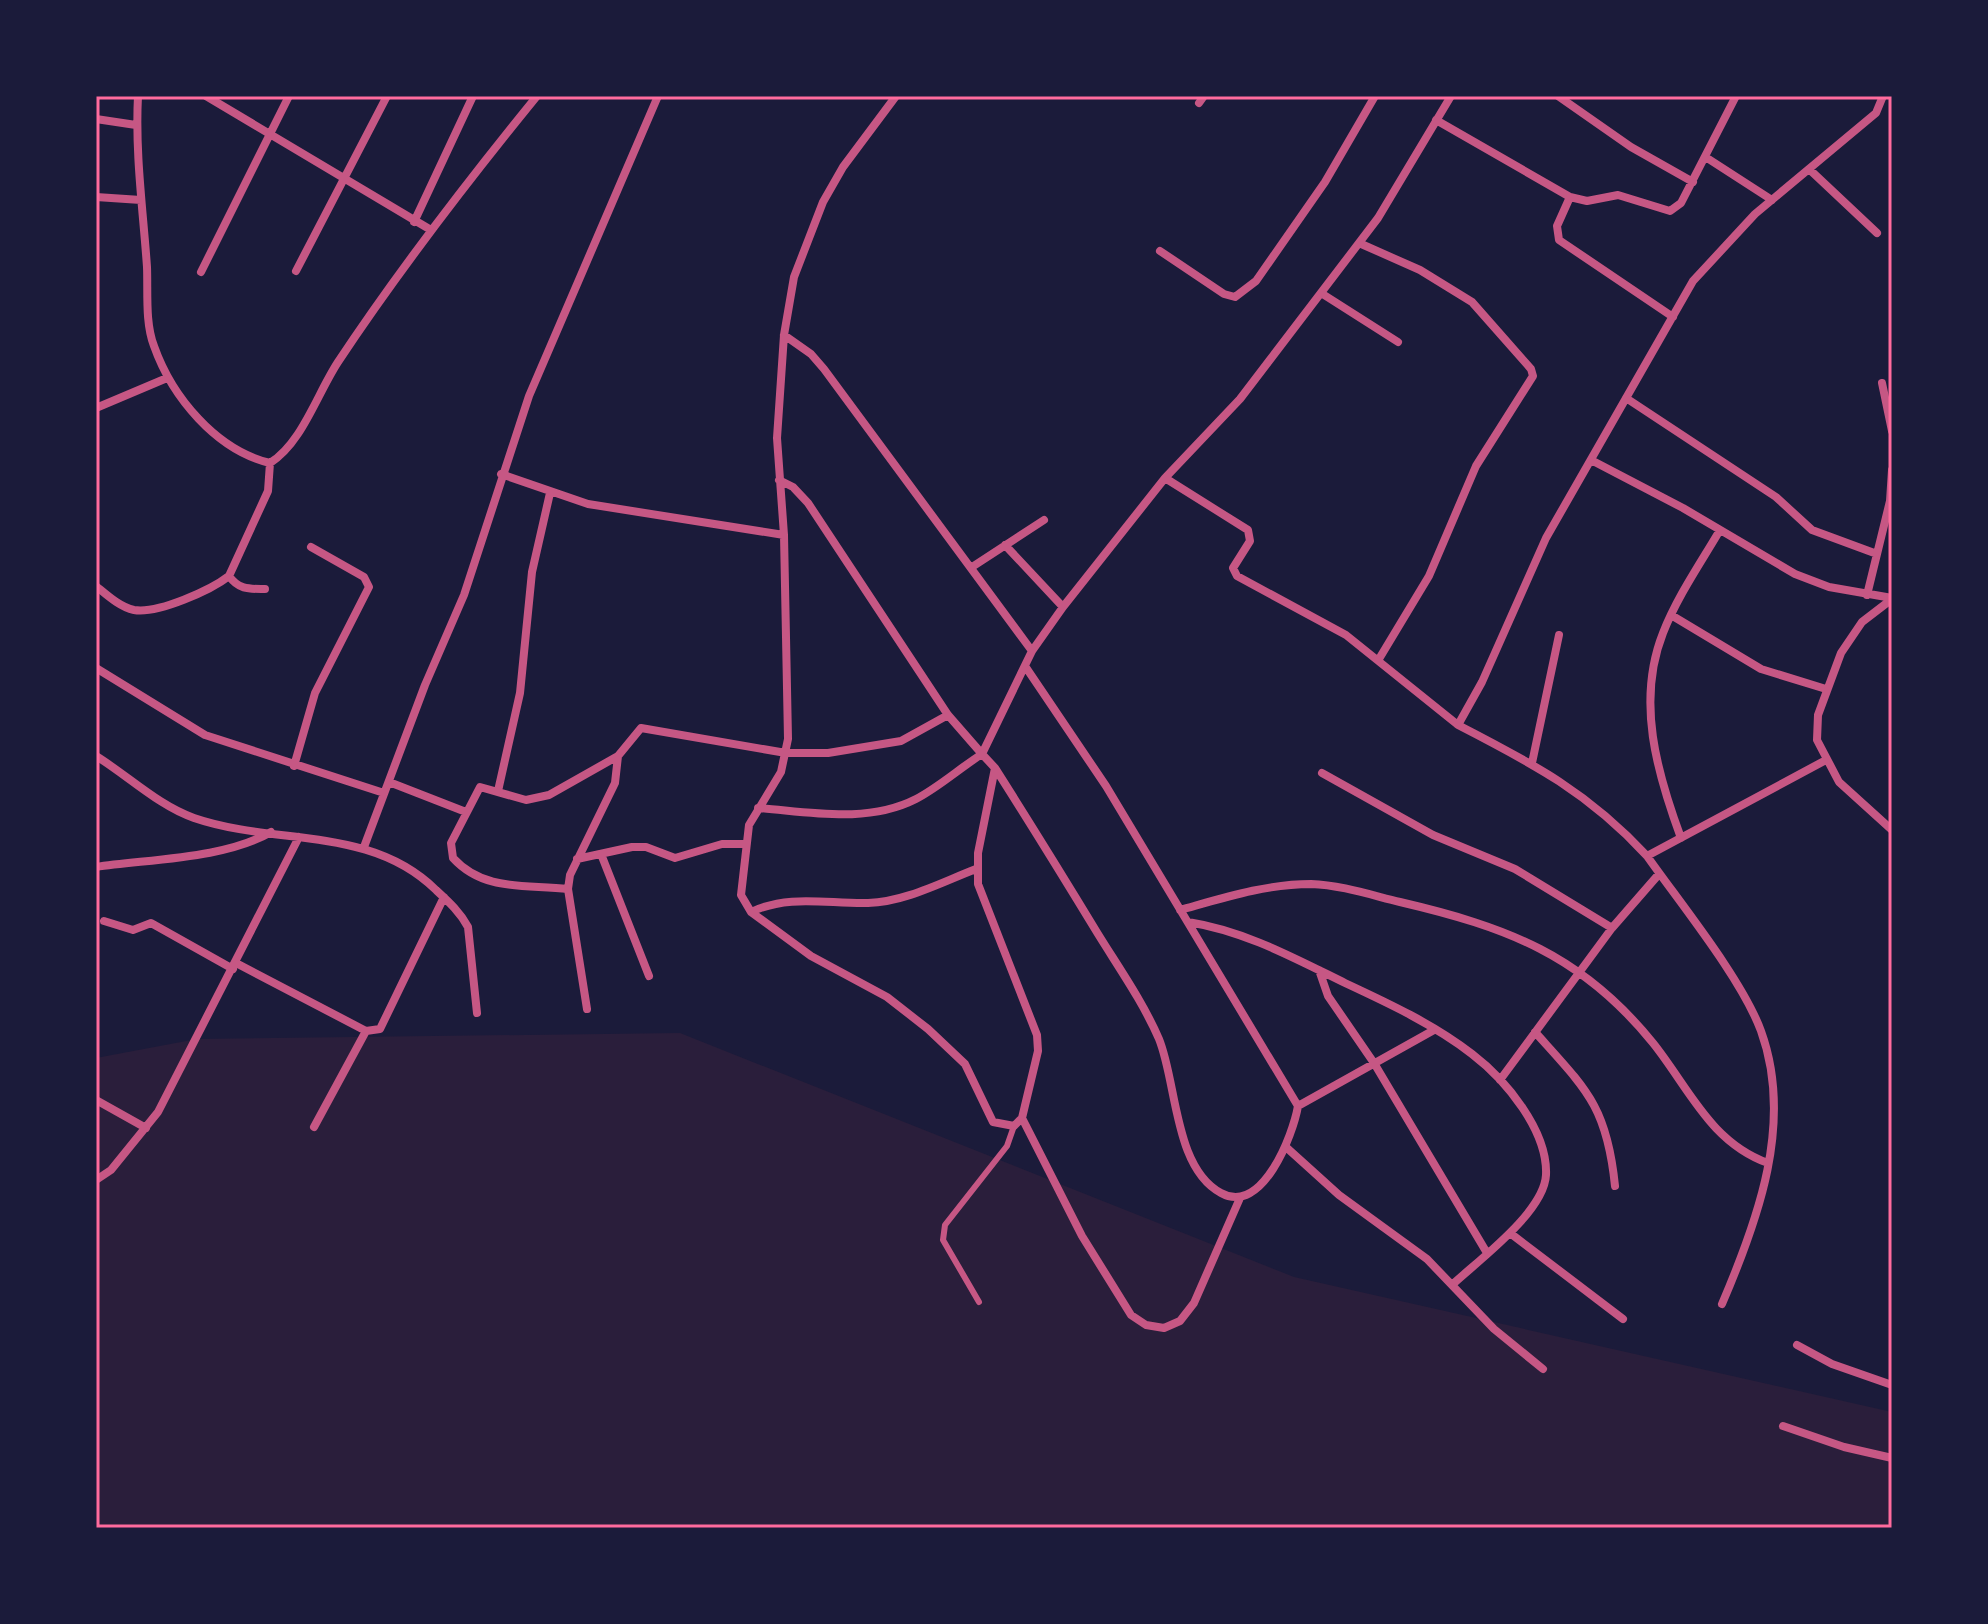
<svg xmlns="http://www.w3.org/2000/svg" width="1988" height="1624" font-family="'Source Sans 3',sans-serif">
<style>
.green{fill:#2a1e3b}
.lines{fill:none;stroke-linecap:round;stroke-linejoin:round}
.service{stroke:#c65784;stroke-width:6}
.minor{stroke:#c65784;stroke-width:8}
.neatline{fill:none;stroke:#ff6b9d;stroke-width:3}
</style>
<rect width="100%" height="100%" fill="#1b1b3a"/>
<path class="green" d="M680,1033L1294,1277L1892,1412V1528H96V1058L197,1039Z"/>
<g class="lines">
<path class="service" d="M979,1302L943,1240L945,1225L1007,1146L1014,1126"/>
<path class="minor" d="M138,96C135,153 143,210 147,267C148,292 145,323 154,346C172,397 216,450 270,463C302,443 317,394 338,362C399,270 467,182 537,96
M206,96L431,230
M896,96L843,167L823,202L794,277L784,335L777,438L784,535L788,739L781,772L749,825L741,895L751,912L811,956L887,997L928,1029L965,1064L993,1122L1014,1126L1022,1118L1038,1051L1037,1035L978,884V853L995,768L982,754L1032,651L1063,607L1165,478L1240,399L1269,361L1378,218L1451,96
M1558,96L1631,147L1693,182
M1199,103L1204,96
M96,119L136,125
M1436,120L1570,197L1587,201L1618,195L1670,211L1681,203L1736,96
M1707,158L1772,200
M1809,169L1877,233
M96,197L141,200
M1570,197L1557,226L1559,240L1673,317
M414,222L473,96
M1359,243L1420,270L1472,302L1531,369L1533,376L1476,466L1429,576L1379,659
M1160,251L1224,294L1235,297L1256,281L1325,182L1375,96
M296,271L387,96
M201,272L289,96
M1321,293L1398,342
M784,335L811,354L824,369L1032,651
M1882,383L1892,431
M1626,398L1776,497L1812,530L1877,554
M96,408L167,378
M1591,460L1683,508L1795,574L1829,587L1892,598
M501,474L588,504L784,535
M1165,478L1248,530L1250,541L1233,568L1237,576L1346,635L1458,725
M1005,545L1063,607
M972,567L1044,520
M96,586C107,595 120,607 134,610C158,614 211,590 229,576
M265,589C249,589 239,590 229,576L268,491L270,463
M1867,595L1890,501L1892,470
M1892,599L1862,622L1841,653L1818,715L1817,740L1839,782L1892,830
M1671,615L1761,669L1826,689
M96,668L205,735L384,793
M96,756C127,775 159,806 194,818C276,846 370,825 436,890C449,902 460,912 468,927L477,1013
M1826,760L1647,856C1589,793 1534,764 1458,725L1482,682L1546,538L1693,281L1755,214L1876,113L1883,96
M1532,763L1559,635
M294,766L315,693L369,587L364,577L311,547
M995,768C1030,823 1064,878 1098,934C1119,968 1143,1002 1159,1039C1177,1083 1174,1168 1221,1193C1262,1216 1293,1135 1298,1106L1106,786L1025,666
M1322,773L1433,835L1515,869L1612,928
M389,782L466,812
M498,791L520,693L532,572L550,493
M758,808C810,812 867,824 916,799C939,787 960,768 982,754L948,715L808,503L793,487L779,480
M1681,838C1657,773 1636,701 1663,633C1677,597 1700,564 1720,530
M364,847L425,685L464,595L529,396L658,96
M601,854L649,976
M1647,856C1680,903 1742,979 1761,1031C1794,1122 1758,1220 1722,1304
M577,859L632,847H646L675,858L722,844H746
M96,867C149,859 225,859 271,832
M568,889C526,884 484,892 453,858L451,843L480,787L526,800L549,795L618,756L641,728L786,753H828L901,741L948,715
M1180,910C1223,898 1266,884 1311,884C1341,885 1371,895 1400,902C1507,927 1582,955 1653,1043C1689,1088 1710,1142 1768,1163
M751,912C789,894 827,904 868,903C905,902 942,882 976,869
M104,921L133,930L151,923L233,969
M1188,922C1245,931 1294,958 1345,983C1388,1003 1435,1025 1472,1054C1506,1080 1548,1131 1546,1175C1544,1212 1479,1260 1453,1284
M236,963L366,1031L380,1029L444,897
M1319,970L1328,996L1374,1063L1487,1253
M587,1009L568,889L570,875L615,783L618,756
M1535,1032C1586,1089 1607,1106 1615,1186
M1500,1080L1612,928L1659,874
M96,1100L146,1128
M1298,1106L1434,1030
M1022,1118L1082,1236L1131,1315L1146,1325L1164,1328L1180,1321L1194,1303L1240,1198
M314,1127L366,1031
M1287,1148L1339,1195L1427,1259L1494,1329L1543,1369
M96,1180L111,1170L158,1112L299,837
M1510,1233L1623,1319
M1797,1345L1832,1364L1892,1385
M1783,1426L1844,1447L1892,1458"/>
</g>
<rect width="1988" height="1624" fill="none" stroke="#1b1b3a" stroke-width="196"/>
<rect x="98" y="98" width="1792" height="1428" class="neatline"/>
</svg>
